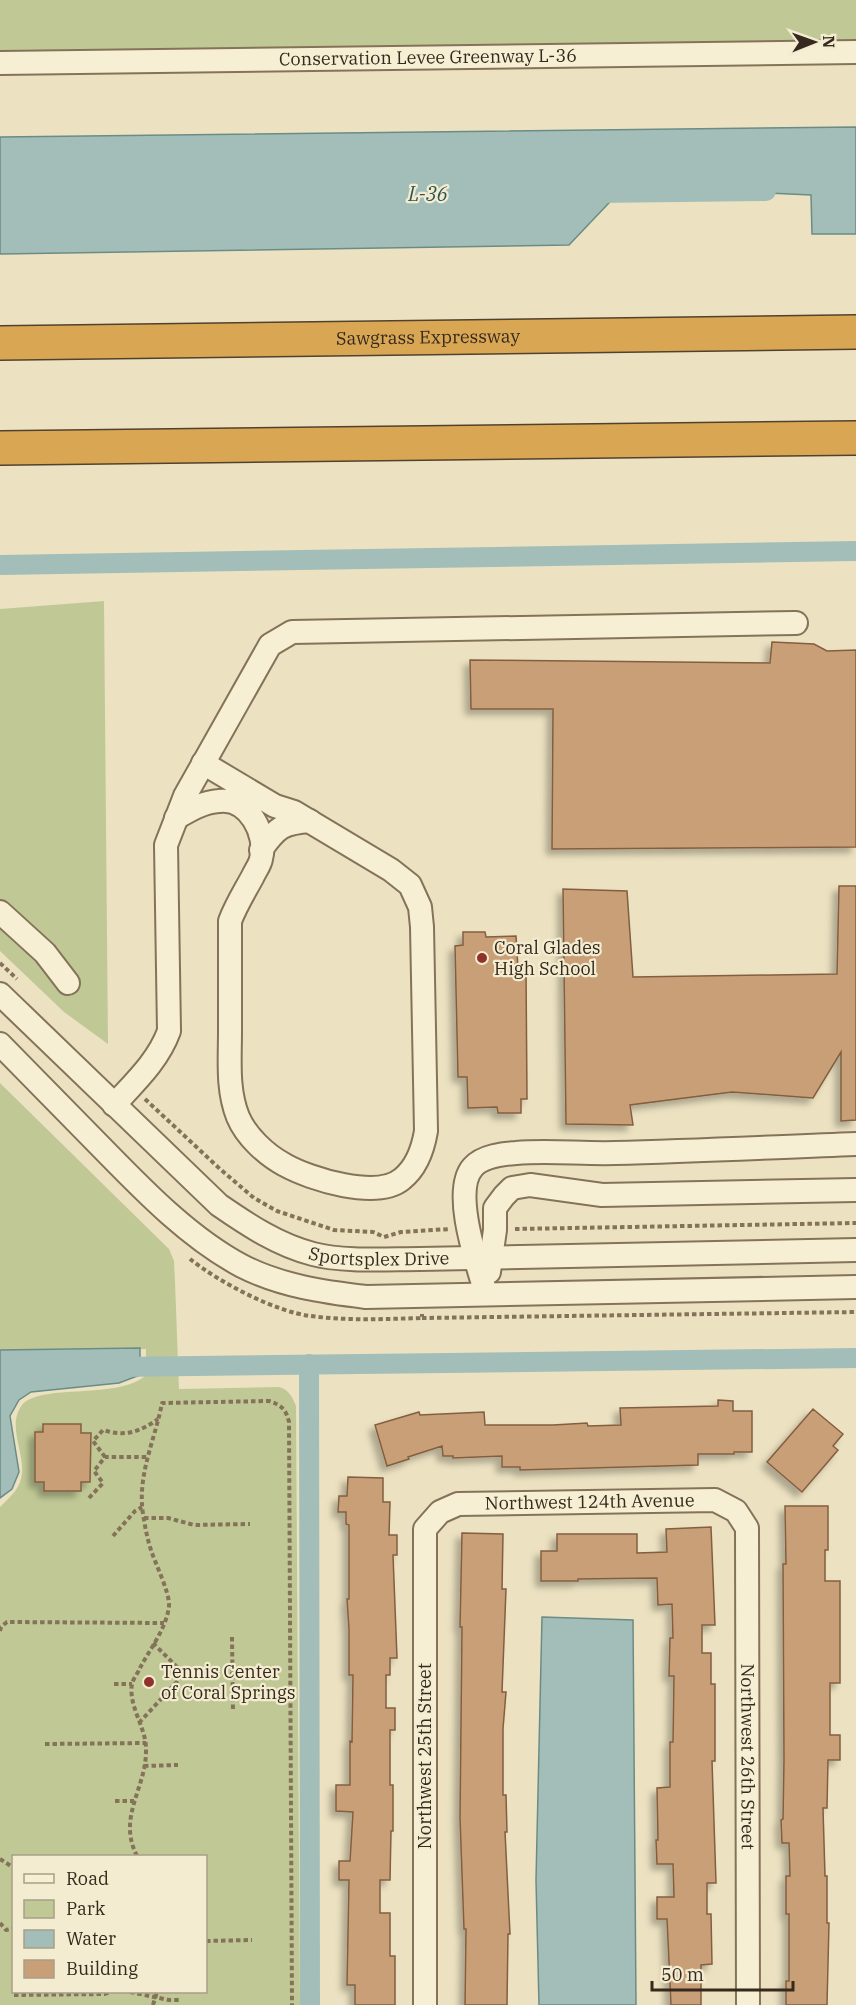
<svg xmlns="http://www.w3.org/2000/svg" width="856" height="2005" font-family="'IBM Plex Serif',serif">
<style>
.green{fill:#c0c996;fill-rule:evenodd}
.water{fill:#a3beb8;stroke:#6b8c86;stroke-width:1.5}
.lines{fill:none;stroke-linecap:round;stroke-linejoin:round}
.canal{stroke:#a3beb8;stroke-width:20}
.building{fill:#c99f78;stroke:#835f40;stroke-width:1.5;filter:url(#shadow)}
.minor-casing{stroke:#847359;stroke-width:26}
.highway-casing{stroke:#52412e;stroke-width:36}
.path{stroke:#847359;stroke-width:4;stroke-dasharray:4.5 3;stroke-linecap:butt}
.minor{stroke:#f7efd4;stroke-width:22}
.highway{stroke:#d9a754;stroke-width:33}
.poi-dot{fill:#91312c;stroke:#f4ecd0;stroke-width:2}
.labels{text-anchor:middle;stroke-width:4.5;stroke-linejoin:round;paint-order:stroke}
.street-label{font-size:18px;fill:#352a1d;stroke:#f4ecd0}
.poi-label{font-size:18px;fill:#352a1d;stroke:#f4ecd0;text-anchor:start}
.water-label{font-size:20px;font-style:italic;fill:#2d5454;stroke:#f4ecd0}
</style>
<defs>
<filter id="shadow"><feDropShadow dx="-5.5" dy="5.5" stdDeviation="3" flood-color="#0004"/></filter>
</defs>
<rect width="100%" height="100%" fill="#ece2c1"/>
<path class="green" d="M0,0H856V52L0,63Z
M104,601L108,1044L64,1012L0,951V609Z
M0,1083L169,1249L174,1261L175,1281L179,1389L279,1387C289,1390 292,1396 296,1406L300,2005H0V1507C10,1497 21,1488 22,1473C24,1451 7,1425 22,1405C40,1383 120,1400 146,1375V1349L0,1351ZM14,1856H206V1992H14Z"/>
<path class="water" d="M856,127V234H812L811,195L625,186L569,245L0,254V137Z
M140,1348V1375L119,1383L31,1392L19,1400L10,1416L19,1472L12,1489L0,1498V1350Z
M542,1617L633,1620L636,2005H539L536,1880Z"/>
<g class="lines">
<path class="canal" d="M595,193L766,191
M0,565L856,551
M309,1364L310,2005
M115,1367L856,1358"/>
</g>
<path class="building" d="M772,642L814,644L827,651L856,650V847L552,849L553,709H471L470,660L770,663Z
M839,886H856V1120L841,1121V1052L813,1098L732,1092L630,1105L633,1125L566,1124L563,889L627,891L633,977L837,974Z
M463,932H485L486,937L516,936L518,968L526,969L527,1099H521V1113H498L497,1107L468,1108L467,1077H458L455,946L463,945Z
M718,1400L733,1401V1411H752V1452H734V1454H698V1465L520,1470V1467H502V1456L453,1458V1456H443L442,1446L408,1457L409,1459L387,1466L375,1425L419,1412L420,1415L484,1412L485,1425H553L587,1423L588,1426L621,1425L620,1408L718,1406Z
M813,1409L843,1434L833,1446L838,1450L802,1492L767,1462Z
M43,1424H81V1433H91L90,1482H81V1491H44V1482H35V1432H43Z
M348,1477L383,1478V1502H390L389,1535H397V1555H393L397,1658H390V1675H386V1708H395V1730H390V1785H393V1831H391L390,1880H380V1913H390V1956H395V2005H355V1985H347L349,1880H339V1861H350L353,1812L336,1811V1785H350V1741L352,1742L353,1675H349V1629L347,1599H349V1525L346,1524V1512H338L339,1496H347Z
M785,1506H828V1550H825V1581H840V1683H830V1735H840V1760H828L827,1808H823L825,1876H827V1923H829L827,2005H786V1981H789V1914H786V1876H790L789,1843H782L781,1820L783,1819L784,1760L783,1564H786Z
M711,1527L715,1625H702V1653H711V1684H715V1761H712L716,1883H707V1914H711L712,1964L701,1965V2005H671L667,1919H657V1897H674L673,1864H657L656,1840H658L657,1788L670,1787V1742H673L674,1676H669L670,1638H673L672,1604L658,1605L657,1578L578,1579V1581H541V1551H557V1534H637V1553L667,1552L666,1529Z
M462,1533L503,1534L502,1589H506L502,1692H506L503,1729V1795H506L507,1832H505L510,1934H508L507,2005H465L466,1929H464L460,1818L462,1627H460Z"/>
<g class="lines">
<defs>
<g id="minor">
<path id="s1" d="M0,63L856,52"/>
<path d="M176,818C190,810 203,802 219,801C248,797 268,834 261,859C260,865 255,871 253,876C245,891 236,905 230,921C230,958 230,994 230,1031C230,1060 227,1090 238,1117C246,1136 266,1155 285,1165C310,1179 377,1200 402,1179C417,1167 423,1149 426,1131L422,927L420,907L410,885L391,870L294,812L275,806L203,763"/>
<path d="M261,850C277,827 283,823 310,821"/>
<path d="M0,912L45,953L68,983"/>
<path id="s2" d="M0,994L219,1205C248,1225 278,1245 313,1254C344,1262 387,1259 420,1259L856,1250"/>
<path d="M0,1044C35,1080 71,1116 106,1152C146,1193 191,1239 242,1266C281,1286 324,1292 366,1297L856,1287"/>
<path d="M114,1105C135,1082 158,1061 169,1031L166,845L185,796L270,645L292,632L796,623"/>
<path d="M489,1272L495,1230V1208L504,1196L512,1188L530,1185L602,1195L856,1190"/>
<path d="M486,1294C478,1266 451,1191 473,1167C483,1156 502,1154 516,1153C548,1150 582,1154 615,1153C696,1151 776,1147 856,1144"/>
<path id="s3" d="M425,2005V1529L440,1512L458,1504L715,1500L736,1511L747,1528L748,2005"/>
</g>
<g id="highway">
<path id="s4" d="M0,343L856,332"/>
<path d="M0,448L856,438"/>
</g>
</defs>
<use href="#minor" class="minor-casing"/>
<use href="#highway" class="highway-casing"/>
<path class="path" d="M0,963L17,979
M145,1099L220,1169L254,1198L277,1211L334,1230L373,1232L384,1237L401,1232L450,1229
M515,1229L856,1223
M190,1259C219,1282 275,1312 311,1316C348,1321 385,1319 422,1318V1314
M422,1318L856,1312
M105,1457L93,1441L103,1430C125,1437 140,1432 158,1419
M89,1498L103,1483L94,1471L105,1457H147
M144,1518H168L194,1525L250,1524
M113,1536L135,1511L142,1507
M0,1631L1,1627L7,1622L164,1623
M232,1637L233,1712
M153,1643L184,1674H232
M114,1684H132
M139,1723L184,1674
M45,1744L146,1743
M144,1766L178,1765
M115,1801H134
M137,1856C117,1817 146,1789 146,1751C147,1728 128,1707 132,1684C133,1679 138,1673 140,1668C150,1649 167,1627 169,1606C170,1593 155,1563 151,1550C147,1538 145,1526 143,1514C137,1475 155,1440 162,1403L269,1401C281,1405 286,1409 289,1422L292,2005
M0,1859L14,1868
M0,1923L6,1930L14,1928
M206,1941L252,1940
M130,1992L169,2000H180
M14,1995L105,1994L110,1992
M153,2005L157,1992"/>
<use href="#minor" class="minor"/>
<use href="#highway" class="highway"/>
</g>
<g class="poi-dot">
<circle cx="482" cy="958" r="6"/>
<circle cx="149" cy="1682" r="6"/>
</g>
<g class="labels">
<g class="street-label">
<text dy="6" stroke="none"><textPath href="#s1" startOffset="428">Conservation Levee Greenway L-36</textPath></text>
<text dy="6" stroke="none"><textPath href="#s4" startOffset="428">Sawgrass Expressway</textPath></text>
<text dy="6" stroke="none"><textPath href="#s2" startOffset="477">Sportsplex Drive</textPath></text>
<text dy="6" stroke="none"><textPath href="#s3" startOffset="650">Northwest 124th Avenue</textPath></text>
<text transform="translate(425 1756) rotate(-90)" y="6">Northwest 25th Street</text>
<text dy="6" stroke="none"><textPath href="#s3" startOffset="1048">Northwest 26th Street</textPath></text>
</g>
<g class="poi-label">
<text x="494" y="954">Coral Glades<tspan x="494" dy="21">High School</tspan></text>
<text x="161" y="1678">Tennis Center<tspan x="161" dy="21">of Coral Springs</tspan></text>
</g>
<g class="water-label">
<text x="428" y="201">L-36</text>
</g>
</g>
<rect x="12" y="1855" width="195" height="138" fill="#f4ecd0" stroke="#a89e88" stroke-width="1.5"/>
<rect x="24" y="1874" width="30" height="9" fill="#f7efd4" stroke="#a89e88" stroke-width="1.5"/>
<text x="66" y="1885" font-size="18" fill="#352a1d">Road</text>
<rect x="24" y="1900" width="30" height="18" fill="#c0c996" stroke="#a89e88" stroke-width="1.5"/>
<text x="66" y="1915" font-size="18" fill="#352a1d">Park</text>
<rect x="24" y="1930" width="30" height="18" fill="#a3beb8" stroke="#a89e88" stroke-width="1.5"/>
<text x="66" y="1945" font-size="18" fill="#352a1d">Water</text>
<rect x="24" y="1960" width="30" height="18" fill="#c99f78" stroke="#a89e88" stroke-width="1.5"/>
<text x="66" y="1975" font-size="18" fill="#352a1d">Building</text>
<g transform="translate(814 42) rotate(89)" stroke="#f4ecd0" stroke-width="4.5" paint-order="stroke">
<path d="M0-4.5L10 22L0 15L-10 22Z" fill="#352a1d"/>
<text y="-9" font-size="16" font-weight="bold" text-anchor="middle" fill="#352a1d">N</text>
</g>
<path d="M652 1981v9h141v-9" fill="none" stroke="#352a1d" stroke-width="3"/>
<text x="661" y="1981" font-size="18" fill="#352a1d" stroke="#f4ecd0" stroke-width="4.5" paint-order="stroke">50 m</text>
</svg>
